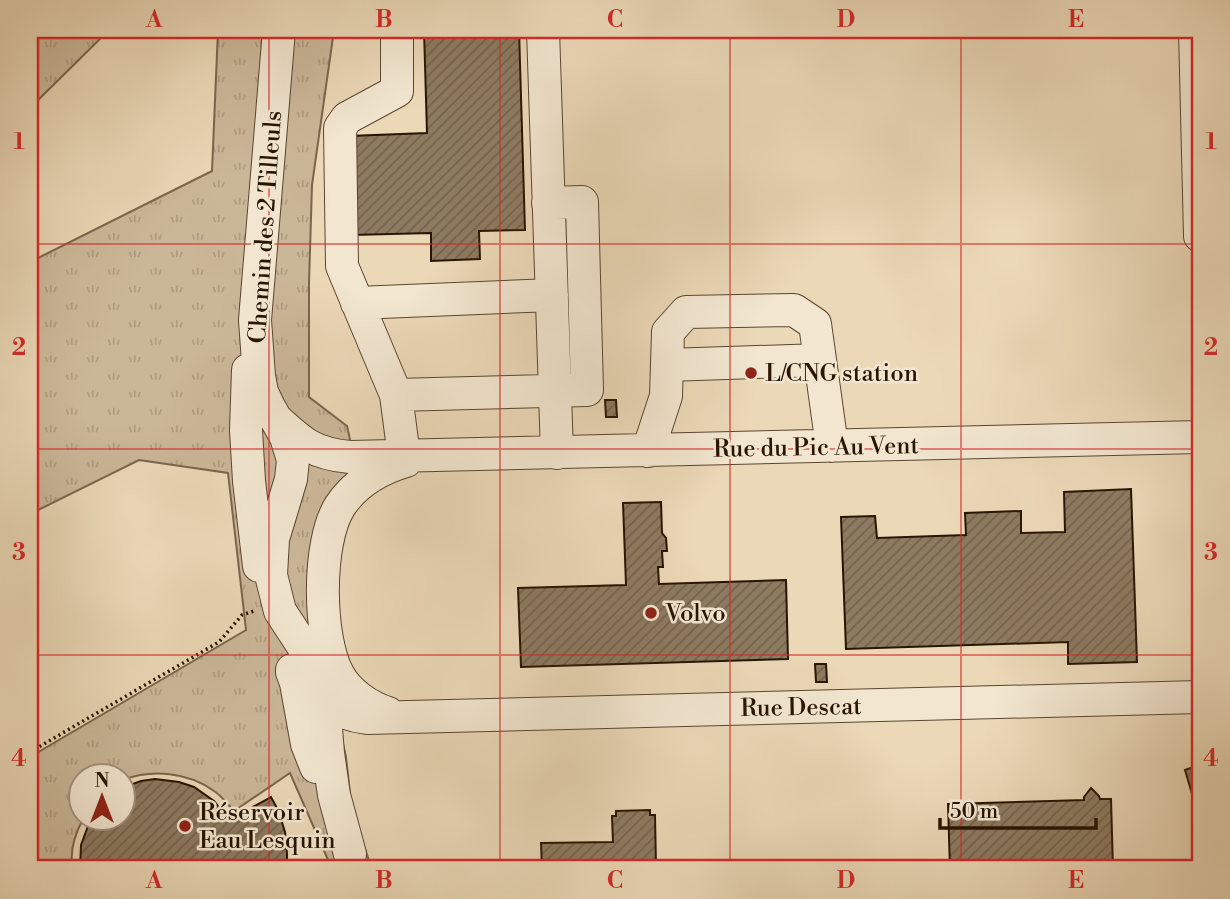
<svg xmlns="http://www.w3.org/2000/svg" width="1230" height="899" font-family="'Libre Bodoni',serif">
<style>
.grass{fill:url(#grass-tufts);stroke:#79664d;stroke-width:2}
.building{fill:url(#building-hatch);stroke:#281502;stroke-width:2}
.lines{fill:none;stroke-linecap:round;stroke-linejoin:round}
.minor-casing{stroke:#59462f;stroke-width:34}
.path{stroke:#281502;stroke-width:3.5;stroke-dasharray:2 3.5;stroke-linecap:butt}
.minor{stroke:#f2e6d0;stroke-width:32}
.grid{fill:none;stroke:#d62828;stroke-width:2;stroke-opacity:0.55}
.poi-dot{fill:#8f2418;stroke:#f2e6d0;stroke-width:2.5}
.labels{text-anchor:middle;stroke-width:5;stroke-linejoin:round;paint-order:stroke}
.street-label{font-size:24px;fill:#281502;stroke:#f2e6d0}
.poi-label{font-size:24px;fill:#281502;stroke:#f2e6d0;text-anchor:start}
.neatline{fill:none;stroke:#d62828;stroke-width:2.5}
.grid-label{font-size:23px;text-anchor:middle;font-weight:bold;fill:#d62828}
</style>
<defs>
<pattern id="grass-tufts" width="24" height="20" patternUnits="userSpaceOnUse" patternTransform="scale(1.75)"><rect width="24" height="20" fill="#cab798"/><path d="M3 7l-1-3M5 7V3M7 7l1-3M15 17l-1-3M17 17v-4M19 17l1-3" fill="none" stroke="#ae9c81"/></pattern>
<pattern id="building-hatch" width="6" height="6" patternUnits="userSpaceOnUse" patternTransform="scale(1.75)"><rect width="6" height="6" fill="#8d7a60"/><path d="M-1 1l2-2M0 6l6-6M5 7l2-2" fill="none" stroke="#73634d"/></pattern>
</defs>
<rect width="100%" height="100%" fill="#ebd8b7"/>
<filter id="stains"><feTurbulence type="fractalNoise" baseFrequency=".00286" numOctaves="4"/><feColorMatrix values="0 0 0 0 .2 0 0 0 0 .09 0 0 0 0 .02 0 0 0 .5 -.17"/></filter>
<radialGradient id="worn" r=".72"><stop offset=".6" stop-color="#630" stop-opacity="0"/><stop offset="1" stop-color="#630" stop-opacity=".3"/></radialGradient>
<path class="grass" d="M30,30H109L30,108Z
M218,30H334L312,185L309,283V397L347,426L357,471L319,639L346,757L352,812L372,869H332L290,773L234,811C228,805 222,796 214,791C188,772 152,769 123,780L122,776H80V818L83,819C75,834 69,852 73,869H30V757L246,630L228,473L139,460L30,514V262L212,171Z"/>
<path class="building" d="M424,30H519L525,230L479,231L480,259L431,261V233L352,235L349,136L427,133Z
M605,400H616L617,417H606Z
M1131,489L1137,662L1068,664V642L846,649L841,517L875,516L877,538L966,535L965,513L1021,511V533L1065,532L1064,492Z
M661,502L662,533L666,538L667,551H662L663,567H658L659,584L786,580L788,659L521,667L518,588L626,585L623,503Z
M815,664H826L827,682H816Z
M1200,765V821L1185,770Z
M155,779L179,782L194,787L214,801L229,820L271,797L278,810L285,832L287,854V869L255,866V869H80L81,845L91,818H122V788L141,781Z
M1091,788L1099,796L1100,799H1111L1113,869H950L948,804L1084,800V797Z
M650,810V815H655L656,867H641V869H542L541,843L613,842L612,816H616V811Z"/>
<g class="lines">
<defs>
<path id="minor" d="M279,30L255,320L259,376L262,392L269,407L286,437L293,460L291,479L273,539L271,575L280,611L312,660L319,679L324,703L328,753L334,795L350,854
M397,30V91L347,118L340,128L342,266L396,395L404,456
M543,30L557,453
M1195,30L1200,236
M357,303L552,295
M667,365L820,360
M248,370L246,430L249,481L259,566
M396,395L587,390L582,202L548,203
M277,420C302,443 314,454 350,457L1200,437
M648,451L666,396L668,332L686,312L794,310L815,324L832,446
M292,670C309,696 336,714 367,718L1200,697
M292,672L296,683L307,744L316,767
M388,713C369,707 348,693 338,674C318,637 317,542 340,506C356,482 379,469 406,461"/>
</defs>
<use href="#minor" class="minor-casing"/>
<path class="path" d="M30,752L219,642L242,615L254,611"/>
<use href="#minor" class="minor"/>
</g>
<path class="grid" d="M269,30V869M500,30V869M730,30V869M961,30V869M30,244H1200M30,449H1200M30,655H1200"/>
<g class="poi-dot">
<circle cx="751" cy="373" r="7"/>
<circle cx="651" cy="613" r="7"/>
<circle cx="185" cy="826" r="7"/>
</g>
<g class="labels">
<g class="street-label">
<text transform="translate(265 227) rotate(-86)" y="8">Chemin des 2 Tilleuls</text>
<text transform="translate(816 447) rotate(-1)" y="8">Rue du Pic Au Vent</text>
<text transform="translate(801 707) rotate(-1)" y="8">Rue Descat</text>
</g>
<g class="poi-label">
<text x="765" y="381">L/CNG station</text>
<text x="665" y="621">Volvo</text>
<text x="199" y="820">Réservoir<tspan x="199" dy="28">Eau Lesquin</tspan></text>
</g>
</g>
<rect width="1230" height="899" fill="none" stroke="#ebd8b7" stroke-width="77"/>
<g transform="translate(102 797)"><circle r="33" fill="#f2e6d0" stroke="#a1927e" stroke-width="2"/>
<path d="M0-5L12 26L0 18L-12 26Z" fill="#8f2418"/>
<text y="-10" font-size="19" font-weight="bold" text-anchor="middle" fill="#281502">N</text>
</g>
<path d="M940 818v10h156v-10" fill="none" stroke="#281502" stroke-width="3.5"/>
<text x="950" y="818" font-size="21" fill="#281502" stroke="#f2e6d0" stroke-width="5" paint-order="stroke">50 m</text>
<rect x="38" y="38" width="1154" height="822" class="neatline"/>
<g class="grid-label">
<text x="154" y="27">A</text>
<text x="384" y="27">B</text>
<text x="615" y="27">C</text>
<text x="846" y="27">D</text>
<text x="1076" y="27">E</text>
<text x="19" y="149">1</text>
<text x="1211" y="149">1</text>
<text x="19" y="355">2</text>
<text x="1211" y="355">2</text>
<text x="19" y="560">3</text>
<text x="1211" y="560">3</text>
<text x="19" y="766">4</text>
<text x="1211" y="766">4</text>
<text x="154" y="888">A</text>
<text x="384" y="888">B</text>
<text x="615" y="888">C</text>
<text x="846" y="888">D</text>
<text x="1076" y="888">E</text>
</g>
<rect width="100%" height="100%" filter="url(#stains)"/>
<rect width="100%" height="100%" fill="url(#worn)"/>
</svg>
